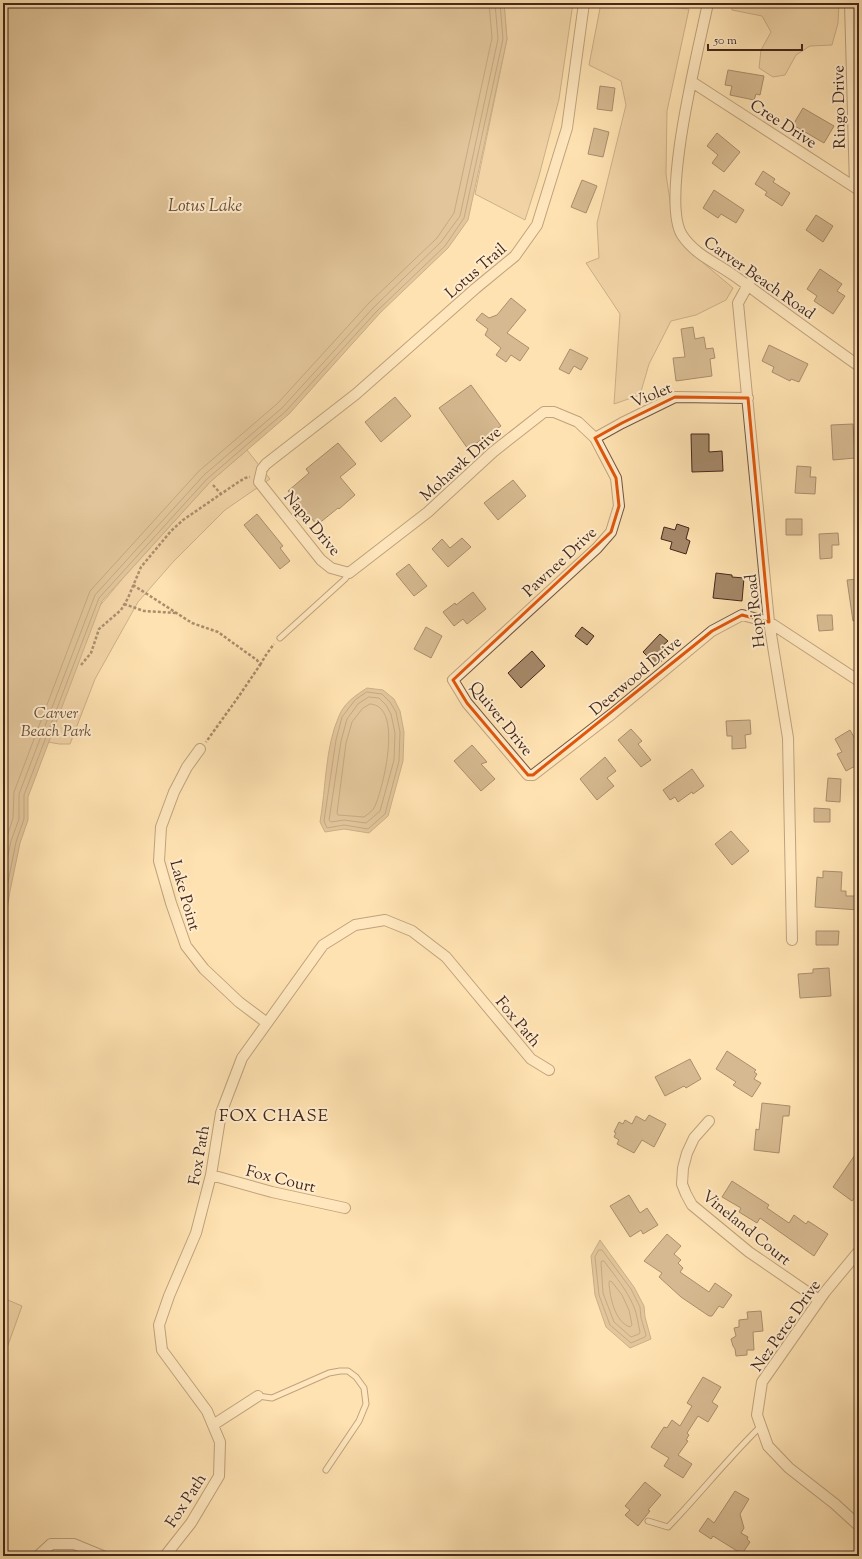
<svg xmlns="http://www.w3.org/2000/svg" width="862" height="1559" font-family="'Sorts Mill Goudy',serif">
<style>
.green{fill:#dfc298;stroke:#92745a}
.water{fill:#bfa27e;stroke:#8e7157}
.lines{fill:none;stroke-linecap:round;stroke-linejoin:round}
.shore{stroke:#82644d;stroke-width:1}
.building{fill:#a58869;stroke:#44271c}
.lane-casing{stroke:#735641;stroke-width:7}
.street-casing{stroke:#735641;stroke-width:12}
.path{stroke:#44271c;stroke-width:2.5;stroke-dasharray:3 2;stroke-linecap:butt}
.lane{stroke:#ffeccc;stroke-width:5}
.street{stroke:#ffeccc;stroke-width:10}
.marked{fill:none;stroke:#e0560d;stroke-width:3;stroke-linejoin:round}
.labels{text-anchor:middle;stroke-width:4;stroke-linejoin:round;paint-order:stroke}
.street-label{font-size:16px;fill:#44271c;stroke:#ffeccc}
.park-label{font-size:16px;font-style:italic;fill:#6b4e3b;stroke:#ffeccc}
.water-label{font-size:17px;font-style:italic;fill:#694c39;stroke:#ffeccc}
.neighbourhood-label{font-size:17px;letter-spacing:1px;fill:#44271c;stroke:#ffeccc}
</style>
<rect width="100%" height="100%" fill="#ffe2b1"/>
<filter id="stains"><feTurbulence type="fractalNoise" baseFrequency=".005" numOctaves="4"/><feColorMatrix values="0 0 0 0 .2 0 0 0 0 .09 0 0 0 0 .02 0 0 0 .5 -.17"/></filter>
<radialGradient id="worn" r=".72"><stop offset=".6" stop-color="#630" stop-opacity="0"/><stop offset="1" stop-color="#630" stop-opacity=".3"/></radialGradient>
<path class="green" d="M504,3H573L559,99L539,176L525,220L475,194L507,39Z
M601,3H657L661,6L689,9L667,111L666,174L674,228L695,256L733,288L726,300L696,315L671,321L649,364L640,395L614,404L620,314L586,263L599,258L597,223L626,105L621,81L589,65Z
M731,3H839L838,23L832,45L810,46L796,55L785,75L773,77L759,68L761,50L771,32L762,16L732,10Z
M247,450L270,479L225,510L173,562L138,602L95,679L70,744H59L37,740L92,615L124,577L210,482Z
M3,1298L22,1306L3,1359Z"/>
<path class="water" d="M3,3H504L507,39L468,220L448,248L380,313L289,414L210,482L102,601L28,797V820L20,843L10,891L3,934Z
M367,688L383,690L394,699L400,711L404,732L403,761L388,816L369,833L344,829L325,832L320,822C326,788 325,747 339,716C344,703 356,695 367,688Z
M600,1240L634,1287L644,1306L645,1317L651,1339L630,1348L606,1327L595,1295L591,1256Z"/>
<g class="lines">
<path class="shore" d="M367,692L382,694L390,702L396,712L400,732L399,761L385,814L368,829L344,825L327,828L324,821L336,740L342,717L355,700Z
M369,697L379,698L386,705L391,714L395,733L394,760L380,811L366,823L344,820L331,822L329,820L341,741L347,719L358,704Z
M370,704C404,705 383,788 375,806C373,811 368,814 364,817L338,815L337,813L346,743L352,722L362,709Z
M3,850L13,818L14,792L90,591L199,471L278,403L369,303L437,238L454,213L492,38L489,3
M3,879L11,841L19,819V794L95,595L204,475L282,408L374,307L441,242L460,216L498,39L495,3
M3,907L16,842L24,819V795L99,598L207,479L286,411L377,311L445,246L464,218L503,39L500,3
M599,1250H602L631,1289L640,1307L641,1318L646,1335L645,1337L631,1343L610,1325L599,1295L595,1257Z
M602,1261H604C615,1276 627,1290 634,1307C637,1314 638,1324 640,1332L639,1334L631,1337L614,1322L603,1293L601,1263Z
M610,1281L612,1282L622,1295L629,1310L632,1325L630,1327C615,1322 610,1298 609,1283Z"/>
</g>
<path class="building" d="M728,70L764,76L760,95L756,94L754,100L730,95L732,86L725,85Z
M600,86L615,88L612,111L597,109Z
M803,108L834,126L824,143L793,125Z
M594,128L609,132L603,157L588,154Z
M717,133L740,152L724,172L712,163L718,155L707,146Z
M763,171L775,179L773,182L790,193L782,206L765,195L767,192L755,184Z
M582,180L597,186L586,213L571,207Z
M714,190L744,210L736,223L721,214L718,218L703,208Z
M816,215L833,226L823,242L806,230Z
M820,269L842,284L837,291L845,296L833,314L814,301L817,296L807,289Z
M511,298L526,310L507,333L529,348L520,361L511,355L506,362L496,355L501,348L485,335L488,329L476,320L482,313L489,318L497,315Z
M693,327L695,339L704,337L706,349L713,348L715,358L710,359L712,376L676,381L673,358L685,357L681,329Z
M769,345L808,364L799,382L791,379L790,381L772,372L774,367L762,361Z
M570,349L588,358L581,370L574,366L569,374L559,369Z
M471,385L501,426L468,449L439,408Z
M395,397L411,416L381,442L365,422Z
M853,424L855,458L833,460L831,425Z
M691,434H709V452L722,451L723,471L692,472Z
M338,443L356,464L340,477L355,495L339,509L338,508L317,525L288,491L309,473L306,469Z
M797,466L811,467L810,477H816L815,494L795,493Z
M513,480L526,496L498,520L484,503Z
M257,514L283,546L280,548L290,561L280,569L244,525Z
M786,519H802V535H786Z
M677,524L689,528L686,539L690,541L686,554L670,549L672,542L661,539L664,527L675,530Z
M838,533L839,545H832V558L820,559L819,534Z
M462,538L471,547L448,567L432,549L442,539L450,548Z
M409,564L427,586L414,596L396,574Z
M716,573L732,575V577L744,578L742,601L713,598Z
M859,579V620L853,621L847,580Z
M473,592L486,609L467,624L463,619L454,626L443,612L455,603L456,605Z
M817,615H832L833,630L819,631Z
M426,627L442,636L431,658L414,649Z
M582,627L594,636L587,645L575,636Z
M660,634L668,641L661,647L668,654L657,666L643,652Z
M532,651L545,666L521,688L508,673Z
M750,720L751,734L745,735L746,748L732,749V736H727L726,721Z
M631,729L642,741L638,744L651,760L641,767L618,740Z
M850,730L859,746V764L846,771L837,754L842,752L835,739Z
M472,745L487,762L481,764L495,779L481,791L454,761Z
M605,757L616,771L607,778L614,786L597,800L580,779Z
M692,769L704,786L693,794L692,792L678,802L675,797L670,800L663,790Z
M828,778L841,779L840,802L826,801Z
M814,808L830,809V822H814Z
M731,831L749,851L732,865L715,844Z
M823,871L842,872L841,891H846V896H859V910L815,907L817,877L823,878Z
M816,931H839L838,945H816Z
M829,968L831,996L800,998L798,974L813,973V969Z
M727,1051L756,1070L754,1072L757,1074L754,1079L761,1083L752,1097L733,1085L736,1082L716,1069Z
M690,1059L701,1079L686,1088L684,1086L665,1096L655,1077Z
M762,1103L790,1106L789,1116H783L779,1153L754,1150L756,1129L759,1130Z
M649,1115L666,1124L654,1147L642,1140L634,1153L617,1144L619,1140L614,1137L616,1133L614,1132L619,1122L623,1124L625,1120L632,1124L636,1116L645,1121Z
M859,1149V1191L852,1201L833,1187Z
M732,1181L769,1205L767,1208L789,1223L794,1215L806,1224L808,1221L828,1234L814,1256L760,1218L757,1223L739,1212L741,1208L722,1197Z
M629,1195L640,1213L647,1208L658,1225L643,1234L641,1230L630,1237L610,1206Z
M667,1234L681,1246L674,1254L681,1260L678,1263L683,1268L680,1272L709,1292L715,1283L732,1295L723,1308L719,1306L712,1316H709L681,1297L659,1277L662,1273L644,1261Z
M761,1311L763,1331L753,1332L754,1350H747V1355L736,1356L735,1349L733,1346L731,1339L736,1336L734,1328L739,1327V1320L748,1319L747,1312Z
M703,1377L721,1387L712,1402L718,1406L708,1422L698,1416L687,1433L689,1435L686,1440L688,1441L678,1455L692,1464L683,1478L664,1466L669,1458L651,1447L664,1427L667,1428L672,1420L680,1426L692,1406L687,1403Z
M645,1482L661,1495L648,1510L650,1511L638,1526L625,1515L630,1510L625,1506Z
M735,1491L749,1499L740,1514L744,1528L741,1533L748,1537L747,1539L750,1542L742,1554L713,1536L711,1539L699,1531L708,1518L714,1523Z"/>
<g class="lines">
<defs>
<path id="lane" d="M280,638L345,579L349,573
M258,1396L272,1398L329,1373L340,1371H348L356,1377L364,1388L366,1404L359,1421L326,1470
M648,1521L668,1527C700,1494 728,1458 761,1426"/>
<path id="street" d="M584,3L567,128L537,225L515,256L476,288L356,394L266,464L262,469L259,482L321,560L331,568L349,573L428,512L493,452L544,412H554L578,422L595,438L616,478L619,506L611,532L597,548L453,680L467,703L528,775H533L612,714L712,631L742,615L769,622L859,681
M708,3C699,47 660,200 682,235C696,256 717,263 736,277C777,307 818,337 859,366
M850,3L855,187
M692,82L859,190
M749,283L738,303L769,622L788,738L792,940
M595,438L622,423L675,397L748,398
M200,749L187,767L174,792L161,827L159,861L171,903L186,946L204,969L239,1002L267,1023
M709,1121L694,1138L687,1153L683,1168L682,1184L686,1194L692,1205L749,1252L819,1300
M211,1175L272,1192L345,1208
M859,1251L825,1292L762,1382L757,1415L768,1446L789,1468L835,1504L859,1526
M213,1425L258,1396
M38,1556L51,1544H74L103,1556
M165,1556L191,1523L219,1476L220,1442L207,1411L162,1350L159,1325L169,1296L196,1233L211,1175L221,1113L242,1058L323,945L355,925L385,920L412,931L446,957L531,1059L549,1070"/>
</defs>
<use href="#lane" class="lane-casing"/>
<use href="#street" class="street-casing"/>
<path class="path" d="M213,485L221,494
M133,585L192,623L218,632L247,653L257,660L260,665L239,696L206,742
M124,604L144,611L177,613
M81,665L91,653L99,629L121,610L128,598L141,567L171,531L183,520L237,483L245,478L250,477
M260,665L266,655L274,644"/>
<use href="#lane" class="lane"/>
<use href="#street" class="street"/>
</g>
<path d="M0 0H862V1559H0ZM675,397L748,398L769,622L742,615L712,631L533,775H528L467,703L453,680L611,532L619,506L616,478L595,438L622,423Z" fill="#ffe2b1" fill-opacity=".55" fill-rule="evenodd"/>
<path class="marked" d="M675,397L748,398L769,622L742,615L712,631L533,775H528L467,703L453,680L611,532L619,506L616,478L595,438L622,423Z"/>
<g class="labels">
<g class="street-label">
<text transform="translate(838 107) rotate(-91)" y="6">Ringo Drive</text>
<text transform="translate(784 123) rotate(33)" y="6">Cree Drive</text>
<text transform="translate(475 270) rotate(-41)" y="6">Lotus Trail</text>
<text transform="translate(760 277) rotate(35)" y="6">Carver Beach Road</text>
<text transform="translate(651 394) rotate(-22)" y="6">Violet</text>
<text transform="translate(460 463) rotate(-42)" y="6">Mohawk Drive</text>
<text transform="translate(313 523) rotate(50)" y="6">Napa Drive</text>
<text transform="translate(559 561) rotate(-43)" y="6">Pawnee Drive</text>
<text transform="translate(754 611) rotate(-97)" y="6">Hopi Road</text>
<text transform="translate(635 675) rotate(-40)" y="6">Deerwood Drive</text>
<text transform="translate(502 718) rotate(51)" y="6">Quiver Drive</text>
<text transform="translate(186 895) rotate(74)" y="6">Lake Point</text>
<text transform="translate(519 1021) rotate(50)" y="6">Fox Path</text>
<text transform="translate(198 1155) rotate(-80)" y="6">Fox Path</text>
<text transform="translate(281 1178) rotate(14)" y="6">Fox Court</text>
<text transform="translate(747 1227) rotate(39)" y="6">Vineland Court</text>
<text transform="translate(785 1325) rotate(-55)" y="6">Nez Perce Drive</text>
<text transform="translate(185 1500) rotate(-57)" y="6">Fox Path</text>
</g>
<g class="park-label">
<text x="56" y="718">Carver<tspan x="56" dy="18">Beach Park</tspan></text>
</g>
<g class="water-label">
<text x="205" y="211">Lotus Lake</text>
</g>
<g class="neighbourhood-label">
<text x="274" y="1121">FOX CHASE</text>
</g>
</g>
<rect width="862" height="1559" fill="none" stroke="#ffe2b1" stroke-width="16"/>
<rect x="4" y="4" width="854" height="1551" fill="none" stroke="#44271c" stroke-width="2"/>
<rect x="8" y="8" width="846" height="1543" fill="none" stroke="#44271c"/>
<path d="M708 44v6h94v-6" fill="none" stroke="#44271c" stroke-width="2"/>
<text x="714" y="44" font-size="12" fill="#44271c" stroke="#ffeccc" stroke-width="3" paint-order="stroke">50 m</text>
<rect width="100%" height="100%" filter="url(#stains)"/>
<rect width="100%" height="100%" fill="url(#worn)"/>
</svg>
